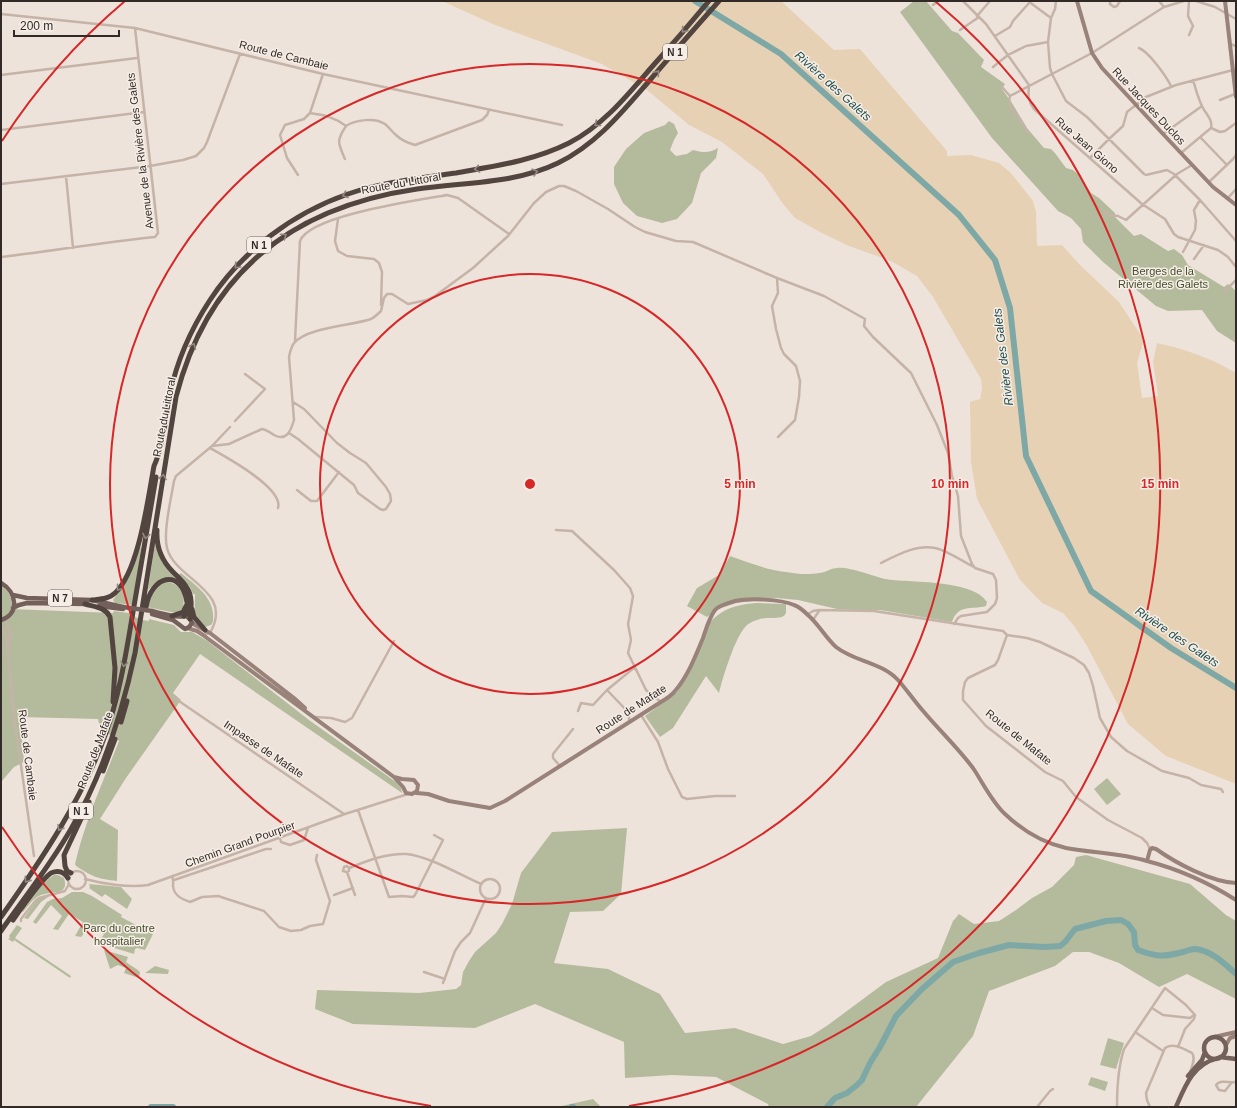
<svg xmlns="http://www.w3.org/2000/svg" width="1237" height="1108" font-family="Arial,sans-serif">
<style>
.green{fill:#b4bb9c}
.sand{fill:#e6d1b4}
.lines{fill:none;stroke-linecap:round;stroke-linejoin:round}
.river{stroke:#7da8a6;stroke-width:6}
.street{stroke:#c5b3a8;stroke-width:2.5}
.secondary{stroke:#98827a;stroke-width:4}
.primary{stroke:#73605a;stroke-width:4.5}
.highway{stroke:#52443f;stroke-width:5}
.primary-bridge{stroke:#73605a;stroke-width:4.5}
.oneway{stroke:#948882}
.ring{fill:none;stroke:#d62828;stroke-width:2}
.labels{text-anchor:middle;stroke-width:3;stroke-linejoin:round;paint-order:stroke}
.shield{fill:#f6eee6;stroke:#6d6560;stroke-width:1}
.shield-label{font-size:10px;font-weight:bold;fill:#322a27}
.street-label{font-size:11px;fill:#322a27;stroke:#f6eee6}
.park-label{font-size:11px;fill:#454e2e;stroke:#f6eee6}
.water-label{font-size:12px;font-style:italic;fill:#224f4e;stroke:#f6eee6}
.centre{fill:#d62828;stroke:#f6eee6;stroke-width:2}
.ring-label{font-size:12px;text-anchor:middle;font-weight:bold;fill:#d62828;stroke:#f6eee6;stroke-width:3;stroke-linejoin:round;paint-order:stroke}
</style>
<rect width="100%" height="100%" fill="#eee3da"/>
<path class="green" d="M914,1H926L952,31L958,33L984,60L981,67L1005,84L1002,89L1012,103L1027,128L1044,148L1051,149L1055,153L1066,168L1073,170L1079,175L1091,193L1099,198L1115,213V217L1134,236L1141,234L1168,251L1174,249L1182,255L1188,265L1224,287L1228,284L1236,291V343L1217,331L1202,310L1168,311L1156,306L1103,262L1083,242L1081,229L1071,218L1058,211L992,138L900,12Z
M669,121L674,124L678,133L674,140L670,150L676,156L687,154L693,150C703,153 710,153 718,148L716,158L701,173L692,203L677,219L662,223L637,216L623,203L614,184V167L626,149L644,133L665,125Z
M155,544L162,562L180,581C160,576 161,578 148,590Z
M140,547L141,548L133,605L115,603L113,600L115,597L130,573Z
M730,556C748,562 766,570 786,572C797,574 809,575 819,573C825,573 831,568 837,568C847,566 873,576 885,579C908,583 973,579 987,602L986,606C971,610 958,604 952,622L880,610H855L837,609L798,600L776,598L736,603L718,609L707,617L687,606L697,588L719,575Z
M181,573C194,584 211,595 213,613C213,618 214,622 211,625L205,627C192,614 195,611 195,594H193L190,587L178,575Z
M167,582C181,583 187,597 182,609L176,613L147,607C151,593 152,588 167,582Z
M1,586C10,591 13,599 11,609L113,613L114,611L135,614V617L143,620L149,621V619L174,625L181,632H192L206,640L309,720L396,782L401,788L402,793L200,654L173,693L181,700L126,778L100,819L118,830L117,881C98,879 93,877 76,866L75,864C85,821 103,782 119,741L100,728L98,719L20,717L24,762L14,767L1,782Z
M756,603L786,604V613L784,616C775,620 766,616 757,620C753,621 748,624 746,626C735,637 723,677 719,693L706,676L673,728L660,737L645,716L677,692L710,622C724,608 736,605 756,603Z
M1107,778L1121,794L1107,805L1094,789Z
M627,828L621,894L603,911L570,912L554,963L608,969L660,994L685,1033L735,1028L783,1044L811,1036L828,1025L886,982L938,958L953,921L959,914L974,924L999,921L1016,910L1032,898L1052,887L1074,865L1076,857L1086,855L1190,884L1226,915L1236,921V999L1187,974L1159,987L1119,963L1089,952H1073L1055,966L989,991L973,1036L916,1107H769L768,1104L716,1077L672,1075L625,1078L624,1042L535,1004L475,1028L353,1024L315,1009L317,990L419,993L456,989L461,985L463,972L469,961L475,952L496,933L502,924L512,904L521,873L552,832Z
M54,875H58L64,878C70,897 50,890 39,896C32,899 28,907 23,912L22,911C30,900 42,882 54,875Z
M89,884L121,887L132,899L127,909L105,894L102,897L89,888L90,887Z
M72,892H83L92,896L122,915L121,917L153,934L145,950L137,948L135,949L134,954L98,943L104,934L90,926L81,937L75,936L83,922L69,914L58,930L53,929L62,916L51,905L36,924L33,922L47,902L53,899L62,898Z
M43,897H48L41,902L28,919L24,918L37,900Z
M17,925L22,928L15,938L71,976L70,978L14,940L13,942L8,939L10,938L9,936Z
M104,950L128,957L126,962C130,965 137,969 140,972L139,978L124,973L126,968L118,965L110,969Z
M155,966L169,970L168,974L145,973Z
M1108,1038L1124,1043L1116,1069L1100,1065Z
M1091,1077L1108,1082L1105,1091L1088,1085Z
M593,1099L601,1107H557Z"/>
<path class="sand" d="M442,1H781L834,50L860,49L947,151V156L971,155L999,163L1011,173L1033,201L1036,212L1037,246L1062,245L1080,265L1119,302L1144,340L1137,363L1142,398L1158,396L1153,362L1157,343C1185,349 1211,358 1236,373V784L1166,756L1128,724L1087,646L1075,627L1063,613L1042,603L1020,580L977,499L971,462L970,402L980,399L982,389L981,379L933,297L917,276L891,261L849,246L820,232L795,218L783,204L763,174L722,142L689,125L647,90L602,64L495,25Z"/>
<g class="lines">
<path class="river" d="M695,1L781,54L959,215L995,260L1010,308L1026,456L1091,591L1171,648L1236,688
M151,1107H173
M572,1107H573
M827,1107L835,1098L847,1093L857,1085L862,1080L870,1063L880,1047L896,1016L922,989L953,962L979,953L1009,945L1045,947L1060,946L1065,942L1075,929L1106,921L1121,920L1128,924L1134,932L1135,945L1138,950C1156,957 1164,957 1183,952C1187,951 1190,949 1195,949C1211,950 1225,964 1236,974"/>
<path class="street" d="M963,1L986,24L1029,85C1028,95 1028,101 1034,109L1142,204L1165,219L1174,234L1178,237L1218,250L1228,257L1236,267
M1028,1L1051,18
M1056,1L1055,9L1051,18L1048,42L1050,68L1052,74L1066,101L1087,117L1144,174L1146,175L1167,170L1174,174L1200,200L1236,241
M1110,1V4L1114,7L1117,6L1120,1
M1159,1L1164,7
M1196,1L1215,7L1236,19
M933,5L938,1
M1,14L135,28L323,74L562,125
M977,16L990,1
M960,30L979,17
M1189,35L1193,26L1188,16L1189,1
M995,36L1010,27L1013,21L1030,2
M1230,44L1236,46
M1139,48C1149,52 1166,76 1171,86
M993,67L1008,55L1026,46L1048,42
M1,75L137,58
M1193,80C1196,89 1198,99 1203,108C1206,114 1213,120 1211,128
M1002,87L1010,96
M1010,96L1092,53L1164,7L1184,1
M1010,96C1007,107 1015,112 1020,119C1023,124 1025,129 1029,133
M1220,100L1235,94
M310,113C324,115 334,117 346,126C355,120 375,117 385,124C389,127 392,132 396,135C401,140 408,143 415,145L482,120L487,115L489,110
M1211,128L1220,132L1225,131L1236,123
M1,130L144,112
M1163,134L1202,106
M1200,137L1227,165
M1181,153L1211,128
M1090,158L1109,139L1123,126L1127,112L1146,97L1176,85L1233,70
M345,159C338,143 336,141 346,126
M298,175L287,158L280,135L285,125L304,119L310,113L323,74
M66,176L73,248
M1209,182L1233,159L1236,155
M1,184L150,166L183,160L196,156L204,148L207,142L240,54
M1228,198L1236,189
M1105,212L1108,215L1118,216L1126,220L1177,174L1192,165
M338,219L335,241L338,251L347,256L374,259L379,263L382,272L381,305
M1183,252L1195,230L1196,221L1194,210L1200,200
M1,257C52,251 104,242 155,237L158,233L135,28
M1194,259L1204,245
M777,278L824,296L865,319L864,326L873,337L911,373L937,425L948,453L952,476L958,496L961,536L972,564L975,568L993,574L996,580L997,598L995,604L987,612L961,616L958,618L954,624
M1225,291L1236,280
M295,341L300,241C310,215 420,200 447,195L458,198L509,234
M235,421L265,389L245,374
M289,433L298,439L354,485L358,493L380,509L383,510L386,509L391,501L390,494L386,487L366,463L350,453L337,443L304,409L293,402
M212,446L229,444L262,429C267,430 270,432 274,435C287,442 291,430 294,420L289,357C290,352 291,347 294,343C308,327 351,326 371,319C375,317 378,314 381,311L384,298L387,294H392L408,304L427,300L435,296L473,268L508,236L534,203L546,192L559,186H564L576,191L608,209L635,227L645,232L676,241L693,242L777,278L778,293L772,306L776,329L781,348L784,354L796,366L800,381L799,397L795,420L778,437
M210,448C226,457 284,488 278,508
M297,490L311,501H317L339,472
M556,530L572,531L614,570L630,588L633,596L629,619L628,624L631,640L628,653L646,690L661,702
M881,563C897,555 917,544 935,548C946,550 964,562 974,567
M808,614L813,611L819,610L874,611L1003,631L1007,635
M8,617L7,622L10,634L8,652
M813,620L819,611
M1,627L6,636L15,724L34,856
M203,635L210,633C235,590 175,580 167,548C163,532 171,499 174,481L176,476L212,446L230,427
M1007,635L998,660L995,665L968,678L965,682L963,691V700L986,726L1045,772L1063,781L1076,797L1094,810L1108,820L1142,838L1147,843L1150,849
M1007,635L1027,638L1040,642L1074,658L1084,665L1089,673L1093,686L1100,718L1111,737L1127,751L1162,771L1189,778L1201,785L1221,789L1223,792
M607,690L629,713V719L630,722
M173,697L344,814
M578,711L581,703L593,705L607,690L635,667
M641,715L658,742L668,769L682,797L687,799L715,796H735
M315,717L331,718L345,722L352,718L394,641
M560,766L553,758V754L573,729
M358,810L389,897L402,896L413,897L415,895L443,840L434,835
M280,838L281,842L290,845L304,840L308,828
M349,868C367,861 386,853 406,854C429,856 460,875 481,884
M68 880a9 9 0 1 1 18 0a9 9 0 1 1-18 0Z
M347,872L343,871L344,867L347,866L349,868V871L347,872L355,895
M172,876C174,881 173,882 173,886C174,896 182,899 190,902L202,897L218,896L264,911L279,927L291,931L301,930L310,926L323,924L330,901L316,860L317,855
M85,879C103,884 130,888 148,885L345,814L408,794
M480 889a10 10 0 1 1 20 0a10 10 0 1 1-20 0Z
M174,880L266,849H271
M334,895L353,888
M21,921V919L36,900L39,898L65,891L69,884
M424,972L445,979
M443,983L455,951L461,942L470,933L486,898
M1152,1008L1163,1015L1190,1018L1194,1015
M1135,1032L1163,1051
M1232,1082L1225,1091L1219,1090L1216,1085C1220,1079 1229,1083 1236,1082
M1037,1107L1050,1091L1053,1089
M1117,1107C1117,1088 1118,1067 1124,1049L1165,988L1186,1005L1195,1015L1194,1019L1185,1029L1178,1047
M1150,1107L1147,1100L1146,1093L1165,1048C1173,1042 1184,1049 1192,1053C1196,1058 1192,1066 1190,1072"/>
<path class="secondary" d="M1077,1L1092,53L1102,68L1163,134L1213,187L1236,205
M1225,1L1236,97
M191,621L195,625L210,633L294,698L305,708
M187,628L197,631L203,635L394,777L403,787L406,793L412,794L417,791L418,785L414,780L402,779L394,777
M416,793L428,794L449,801L490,808L505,801L661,702C666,699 672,695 675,691C688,676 696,655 703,638C706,629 709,618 715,610C719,605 729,603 735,601C750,598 780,599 794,605C800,607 805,612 809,616C819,625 826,638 836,647C855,662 881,662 898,680C907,690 915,702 924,712C940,731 958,748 973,768C983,783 992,802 1005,814C1022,830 1044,843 1066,848C1093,853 1121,853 1147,861C1178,869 1209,883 1236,900
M1147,861L1150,850L1152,848L1156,849C1176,863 1211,882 1236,883
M1214,1037L1236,1032
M1226,1045L1230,1038L1236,1036"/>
<path class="primary" d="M1,583C17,592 20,614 1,620
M13,595L27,598L92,600L123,607
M99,606L123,609
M13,608L19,605L27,603L87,604
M152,614L173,620L185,629L189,627L192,623L190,619L186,616C175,618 164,614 152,611
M1204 1048a11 11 0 1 1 22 0a11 11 0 1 1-22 0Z
M1220,1057L1236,1059
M1188,1076L1202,1060L1205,1052
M1176,1107C1185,1086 1193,1064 1218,1058"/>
<path class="highway" d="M157,530C156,547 162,561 173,572C178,577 184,582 187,588C193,597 191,609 190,619
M92,600C101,599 109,599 115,593C139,571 148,498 154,466C164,444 165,418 170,394C177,360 191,329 210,300C242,251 293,213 348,194C382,182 420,178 456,173C495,166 533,161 569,143C602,126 626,97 650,69C670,47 690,24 709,1
M85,604C95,607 105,607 110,617L115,668L113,702
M146,607C151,576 181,567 187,602C188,608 188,612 184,616
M192,609L194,617L205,630
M172,616L183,612L186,606
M121,722L127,701
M103,771L115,739
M71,873L67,871L65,866L64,855L89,802
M1,917C42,859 82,800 106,733C120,693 126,653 133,612C141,567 148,522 156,477
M13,920C20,910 42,879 51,873C58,870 64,872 68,878
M1,931C25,897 51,864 71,829C103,774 122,714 135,653L176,397C208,272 293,207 417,189C464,182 515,184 558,163C597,144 623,111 650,80C673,53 696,27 719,1"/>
<path class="primary-bridge" d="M123,607L152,611"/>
</g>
<defs><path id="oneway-chevron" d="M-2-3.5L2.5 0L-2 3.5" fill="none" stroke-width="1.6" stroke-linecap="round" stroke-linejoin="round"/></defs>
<g class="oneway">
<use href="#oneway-chevron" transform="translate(684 30) rotate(131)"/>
<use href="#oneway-chevron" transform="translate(657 73) rotate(-49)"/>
<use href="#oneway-chevron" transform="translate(597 124) rotate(141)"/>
<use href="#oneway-chevron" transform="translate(477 169) rotate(171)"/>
<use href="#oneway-chevron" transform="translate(535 172) rotate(-16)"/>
<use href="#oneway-chevron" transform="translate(345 195) rotate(160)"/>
<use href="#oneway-chevron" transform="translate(284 236) rotate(-35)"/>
<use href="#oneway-chevron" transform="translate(237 266) rotate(133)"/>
<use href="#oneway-chevron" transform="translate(193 346) rotate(-66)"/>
<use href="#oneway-chevron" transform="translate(163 477) rotate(-81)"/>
<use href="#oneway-chevron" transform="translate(146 536) rotate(99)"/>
<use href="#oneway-chevron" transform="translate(119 588) rotate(129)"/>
<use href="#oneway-chevron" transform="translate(124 664) rotate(101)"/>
<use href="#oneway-chevron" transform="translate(60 828) rotate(120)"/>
<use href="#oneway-chevron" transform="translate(27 880) rotate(125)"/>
</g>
<g class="ring">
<circle cx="530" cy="484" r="210"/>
<circle cx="530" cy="484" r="420"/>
<path d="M431 1106A630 630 0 0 1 2 827M2 141A630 630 0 0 1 125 1M935 1A630 630 0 0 1 629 1106"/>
</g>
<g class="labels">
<g class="shield">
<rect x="663" y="44" width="24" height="16" rx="3"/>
<rect x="247" y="237" width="24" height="16" rx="3"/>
<rect x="48" y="590" width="24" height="16" rx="3"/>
<rect x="69" y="803" width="24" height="16" rx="3"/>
</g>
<g class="shield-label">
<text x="675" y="56">N 1</text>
<text x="259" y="249">N 1</text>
<text x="60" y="602">N 7</text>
<text x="81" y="815">N 1</text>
</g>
<g class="street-label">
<text transform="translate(284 55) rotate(14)" y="4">Route de Cambaie</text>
<text transform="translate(1149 106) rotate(47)" y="4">Rue Jacques Duclos</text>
<text transform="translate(1087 145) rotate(41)" y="4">Rue Jean Giono</text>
<text transform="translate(140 151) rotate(-97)" y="4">Avenue de la Rivière des Galets</text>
<text transform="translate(401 183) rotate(-10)" y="4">Route du Littoral</text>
<text transform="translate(164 417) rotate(-79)" y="4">Route du Littoral</text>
<text transform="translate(631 709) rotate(-33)" y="4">Route de Mafate</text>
<text transform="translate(1019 737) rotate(39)" y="4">Route de Mafate</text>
<text transform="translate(264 749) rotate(34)" y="4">Impasse de Mafate</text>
<text transform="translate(95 750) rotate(-69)" y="4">Route de Mafate</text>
<text transform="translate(28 755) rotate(83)" y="4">Route de Cambaie</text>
<text transform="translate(240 844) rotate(-20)" y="4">Chemin Grand Pourpier</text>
</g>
<g class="park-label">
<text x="1163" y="275">Berges de la<tspan x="1163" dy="13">Rivière des Galets</tspan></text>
<text x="119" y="932">Parc du centre<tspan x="119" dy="13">hospitalier</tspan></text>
</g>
<g class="water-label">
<text transform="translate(833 86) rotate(42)" y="4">Rivière des Galets</text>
<text transform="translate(1003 357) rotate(-97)" y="4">Rivière des Galets</text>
<text transform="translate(1177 637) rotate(34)" y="4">Rivière des Galets</text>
</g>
</g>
<circle cx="530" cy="484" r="6" class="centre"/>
<g class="ring-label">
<text x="740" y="488">5 min</text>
<text x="950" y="488">10 min</text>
<text x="1160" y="488">15 min</text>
</g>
<rect width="1237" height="1108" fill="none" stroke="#322a27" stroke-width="4"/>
<path d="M14 30v6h105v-6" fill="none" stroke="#322a27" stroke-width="2"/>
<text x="20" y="30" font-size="12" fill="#322a27" stroke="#f6eee6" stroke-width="3" paint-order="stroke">200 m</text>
</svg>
